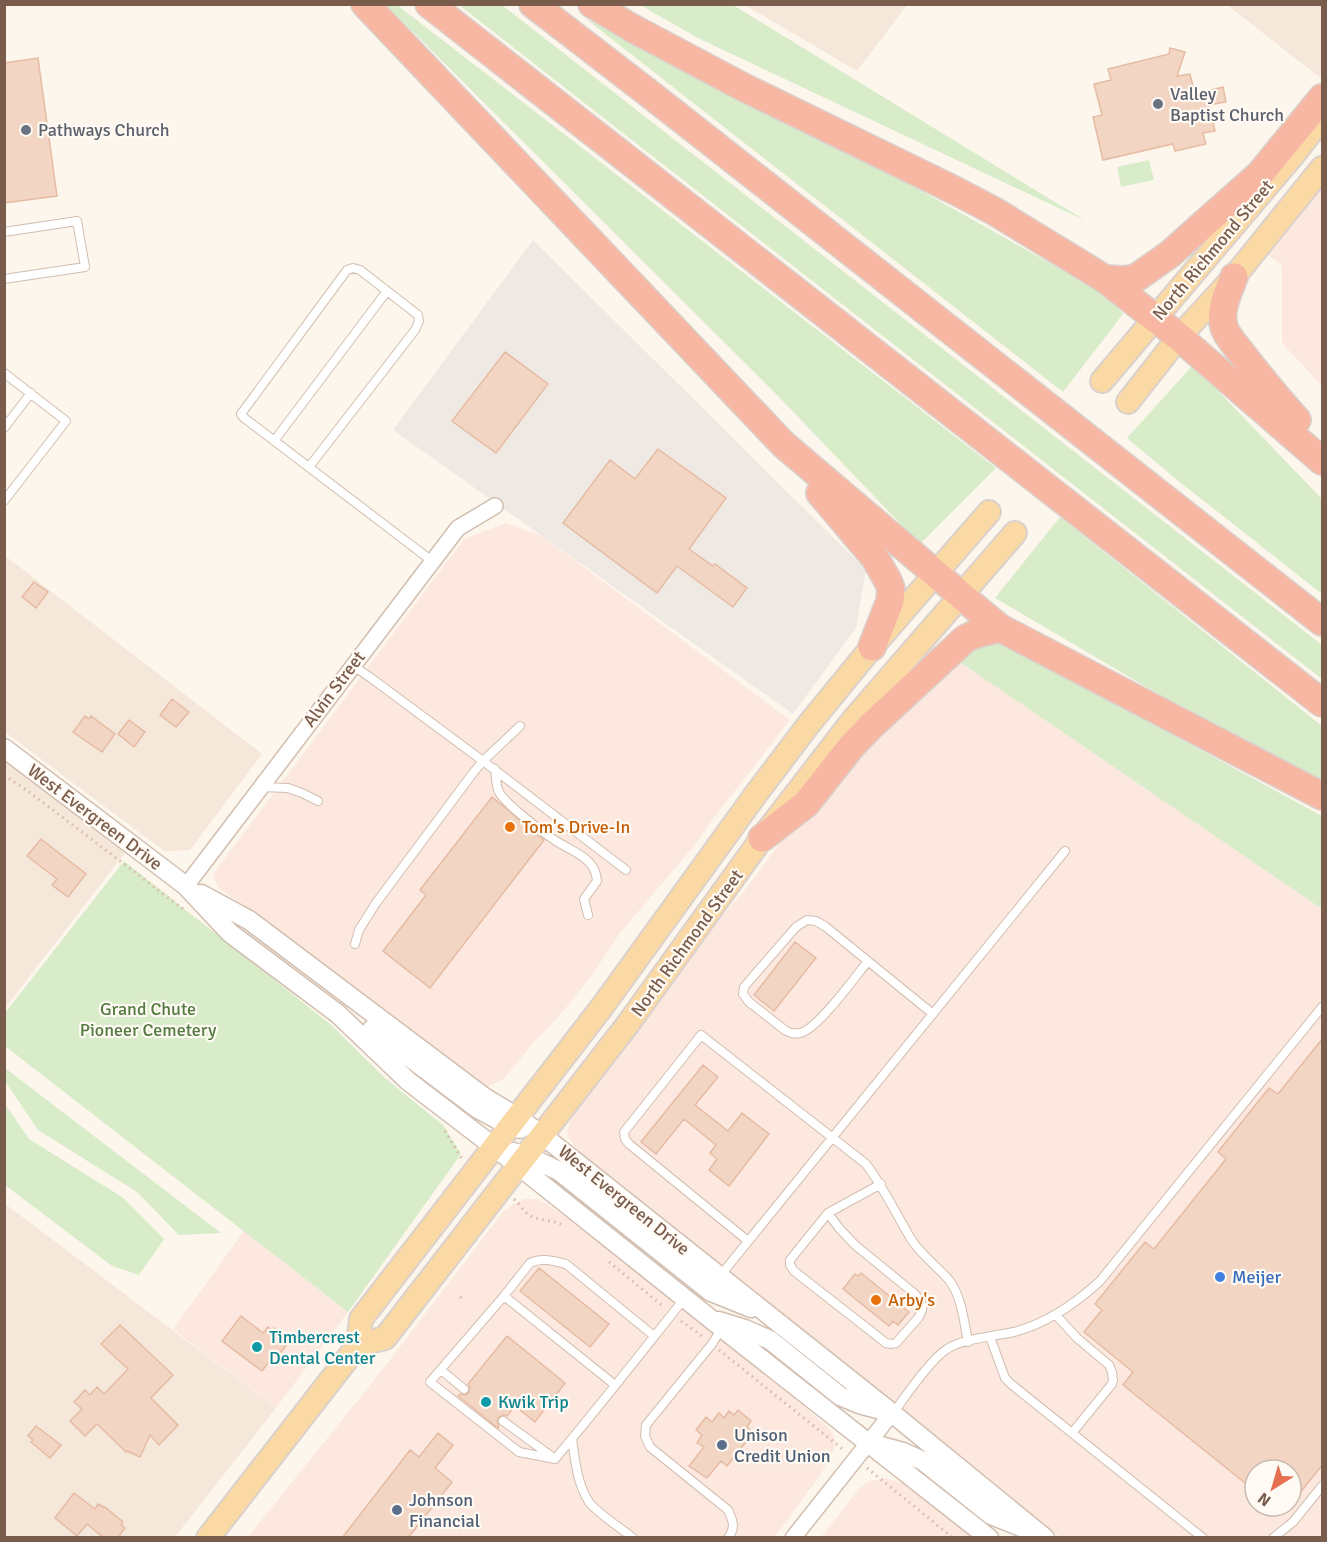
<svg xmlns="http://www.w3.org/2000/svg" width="1327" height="1542" font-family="Signika,sans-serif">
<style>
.residential{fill:#f5e8da}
.commercial{fill:#fde8e0;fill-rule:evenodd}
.industrial{fill:#efe9e4}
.green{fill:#d8ecc9}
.building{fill:#f3d5c3;stroke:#e6bba3;stroke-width:1.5}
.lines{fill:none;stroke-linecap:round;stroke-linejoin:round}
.service-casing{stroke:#d1beb0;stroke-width:10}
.minor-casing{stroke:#d1beb0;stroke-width:18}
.tertiary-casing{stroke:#d1beb0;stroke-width:21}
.primary-casing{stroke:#dad1cd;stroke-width:26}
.motorway-casing{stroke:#dad1cd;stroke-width:30}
.path{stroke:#d9b8a5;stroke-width:3;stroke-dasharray:1.5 4.5;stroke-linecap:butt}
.service{stroke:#fff;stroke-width:8}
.minor{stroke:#fff;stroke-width:15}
.tertiary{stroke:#fff;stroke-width:18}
.primary{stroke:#fbd9a5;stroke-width:22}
.motorway{stroke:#f7b7a3;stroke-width:27}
.worship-dot{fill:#6b7280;stroke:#fffaf3;stroke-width:2}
.food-dot{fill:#e8710a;stroke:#fffaf3;stroke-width:2}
.shop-dot{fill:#3f7fe0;stroke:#fffaf3;stroke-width:2}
.culture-dot{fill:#0f9aa8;stroke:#fffaf3;stroke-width:2}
.service-dot{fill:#5c6f8a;stroke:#fffaf3;stroke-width:2}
.labels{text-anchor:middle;stroke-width:4.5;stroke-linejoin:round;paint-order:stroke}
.worship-label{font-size:18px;fill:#5b616d;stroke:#fffaf3;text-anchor:start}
.street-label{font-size:18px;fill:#7a5c4d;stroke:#fffaf3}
.food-label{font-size:18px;fill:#c56008;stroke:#fffaf3;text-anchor:start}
.park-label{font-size:18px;fill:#537a41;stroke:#fffaf3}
.shop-label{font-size:18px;fill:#366cbe;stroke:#fffaf3;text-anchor:start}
.culture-label{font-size:18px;fill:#0d838f;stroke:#fffaf3;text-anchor:start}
.service-label{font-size:18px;fill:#4e5e75;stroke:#fffaf3;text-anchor:start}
</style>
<rect width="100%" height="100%" fill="#fdf6ec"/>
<path class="residential" d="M745,5L907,4V5L857,71Z
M1227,5H1322V79Z
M4,555L262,754L190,850L164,851L5,732Z
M4,759L104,835L125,853L5,1008Z
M4,1203L276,1408L175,1537H5Z"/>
<path class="commercial" d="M1322,185V386L1282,343V265L1266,254Z
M506,523L542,536L790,720L716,815L694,846L620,933L592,975L561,1014L533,1043L504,1079L486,1087L423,1045L218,887L213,874L464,539Z
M954,658L1322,909V1537H1060L586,1158L575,1147L568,1137L567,1130L570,1121L581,1103L707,931L741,895L801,815ZM1255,1470H1291V1506H1255Z
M524,1199H537L547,1204L581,1227L781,1387L826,1425L832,1432L835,1441L833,1451L829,1459L820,1475L775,1537L247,1538L383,1369L503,1212L513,1204Z
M244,1231L348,1312L276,1408L173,1329Z
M886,1478L902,1483L973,1537H821L859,1489L869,1481Z"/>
<path class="industrial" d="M533,240L866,570L856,628L793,714L393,430Z"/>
<path class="green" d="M386,5H397L996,468L920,544L775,393Z
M459,5H502L1322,645V679Z
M640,5H733L1086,221L698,38Z
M586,19L847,149L1110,297L1123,314L1063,392Z
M1149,160L1154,180L1121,187L1117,167Z
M1193,365L1322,499V594L1176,479L1127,438Z
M1060,517L1322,726V783L1221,731L995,598Z
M1000,641L1322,816V909L954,658L971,645Z
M124,861L330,1024L385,1078L444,1126L461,1154L348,1312L5,1046V1013Z
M5,1068L221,1233L179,1235L137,1192L38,1130L5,1081Z
M5,1104L29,1139L122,1197L164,1239L139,1275L112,1266L5,1185Z"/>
<path class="building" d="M1170,48L1185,52L1177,76L1190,74L1195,94L1223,87L1226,102L1209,105L1215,131L1203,133L1206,144L1175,151L1173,144L1103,160L1093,117L1102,115L1094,84L1111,80L1108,69L1169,54Z
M38,58L57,196L4,203V63Z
M505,352L548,384L496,453L452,421Z
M658,449L726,498L689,549L713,566L715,564L747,588L733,607L677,566L657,593L563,523L610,460L635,479Z
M34,582L48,592L36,608L22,597Z
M172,699L189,712L176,727L160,715Z
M85,716L89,719L91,716L115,734L102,752L73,732Z
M129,720L145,732L134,747L118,734Z
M492,797L544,840L430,988L383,951L426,895L420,890Z
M41,839L86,874L68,897L52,885L57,879L27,856Z
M795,942L816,958L774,1011L754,995Z
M1323,1038V1464L1291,1504V1470H1255V1491L1123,1385L1133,1372L1084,1332L1102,1310L1095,1304L1145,1242L1154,1249L1226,1159L1218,1152L1269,1088L1278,1094Z
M703,1065L718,1077L695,1105L728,1131L742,1113L769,1134L729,1186L709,1170L717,1159L710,1153L716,1145L684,1119L656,1154L641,1142Z
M539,1268L609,1324L590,1347L520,1291Z
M861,1273L909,1312L898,1325L893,1321L889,1326L843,1289L855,1274L858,1276Z
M241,1316L263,1333L268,1327L273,1331L274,1328L290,1340L279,1355L276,1353L262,1371L222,1341Z
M120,1325L173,1375L151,1398L178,1425L159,1445L150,1435L140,1457L127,1451L126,1452L97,1424L85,1436L70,1421L82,1409L74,1402L85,1390L90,1395L97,1387L104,1394L128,1369L101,1344Z
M507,1336L565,1383L535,1422L515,1406L507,1416L503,1415L499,1417L497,1421L499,1426L498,1428L458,1396L460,1394L466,1395L469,1392L470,1387L468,1384Z
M738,1410L751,1421L747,1427L753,1433L727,1466L721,1461L707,1478L689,1466L704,1447L697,1443L702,1435L696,1430L706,1417L712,1422L719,1413L724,1418L729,1411L734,1415Z
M36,1426L61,1445L50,1458L31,1442L33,1440L28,1436Z
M438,1433L453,1445L435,1468L452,1482L408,1538H342L410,1450L419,1457Z
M74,1493L95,1509L98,1504L106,1508L123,1522L121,1525L125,1528L118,1538H104L87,1524L77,1536L55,1518Z"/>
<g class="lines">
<defs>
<path id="service" d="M4,232L77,221L85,267L4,279
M4,373L66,421L4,501
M4,428L31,393
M274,441L387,291
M309,467L415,330L419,321L418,315L360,270L353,268L347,270L241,414L243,417L432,561
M352,665L371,678L483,761L626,870
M495,769C496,776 496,786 499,792C505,804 544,833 556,841C573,852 596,858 597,881L584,899L588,915
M261,787L288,788L302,793L318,801
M355,944L359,930L376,903L473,773L483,761L520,726
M868,961C855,977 817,1030 800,1033C795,1034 790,1033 786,1031L749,1002L743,994L744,987L796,927L807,920L816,921L826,927L933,1014
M828,1213L839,1228L855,1245L915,1294L922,1305V1310L919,1317L896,1343L891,1344L886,1343L794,1271L790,1265V1260L828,1213L881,1184
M748,1241L629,1144L625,1139L624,1132L701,1035L866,1164C884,1188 896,1214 911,1239C921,1255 937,1266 949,1280C962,1297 964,1322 968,1342
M720,1276L1065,851
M504,1296L530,1263C541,1257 554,1261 566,1264L654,1336
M1056,1315L1077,1338L1109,1365L1112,1372L1113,1380L1112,1384L1072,1433
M722,1328L712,1344L646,1425L645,1436L650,1447L728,1510C733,1521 736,1527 728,1538
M990,1337L1005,1378L1011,1384L1203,1538
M441,1370L464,1389
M615,1385L504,1296L430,1382L519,1452L555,1459C599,1407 641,1353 684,1299
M893,1413C906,1396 930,1360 947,1349C961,1339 995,1336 1014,1332C1048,1323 1075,1304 1100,1281L1322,1007
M503,1421L551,1456
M572,1439C575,1459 577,1484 589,1502C596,1512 622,1529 633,1538
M1273,1538L1293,1522L1322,1486"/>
<path id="minor" d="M186,886L458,528L495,506
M793,1538L892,1413"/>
<path id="tertiary" d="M4,748L186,886L230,933L338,1014L408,1081L519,1166L722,1328L989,1538
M201,894L249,920L484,1097L517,1117L542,1135L892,1413L1045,1538
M372,1029L478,1109L510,1126L520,1129
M513,1152L527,1156L559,1171L711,1292L751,1308
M719,1321L745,1329L770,1340L840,1396L859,1404L885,1411
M877,1445L903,1452L923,1461L991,1515L1026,1529"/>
<path id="primary" d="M1102,381L1294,154L1322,118
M1128,402L1179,337L1234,277L1322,168
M358,1345L385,1338L628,1024L762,838L853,720L1015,533
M208,1538L358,1345L361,1319L602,1007L756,794L809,724L872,647L989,512"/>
<path id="motorway" d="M365,4L783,444L977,609L1000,628L1322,796
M429,4L1322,703
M533,4L651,95L1322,622
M592,4L632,28L743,87L954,190L994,211L1105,279L1179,337L1322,461
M1234,277C1228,293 1219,310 1224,327C1227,337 1237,347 1243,355C1260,377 1278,399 1297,420
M1105,279L1123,280L1136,278L1170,254L1260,174L1322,98
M820,493L875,558L888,581L891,589L890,601L872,647
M762,838L806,804L851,747L871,726L965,639L973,635L1000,628"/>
</defs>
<use href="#service" class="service-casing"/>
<use href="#minor" class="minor-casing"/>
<use href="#tertiary" class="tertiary-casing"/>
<use href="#primary" class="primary-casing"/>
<use href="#motorway" class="motorway-casing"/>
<path class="path" d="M4,775L28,791L183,909
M445,1131L462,1159
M514,1199C521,1205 523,1212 531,1216C542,1221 554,1220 564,1226
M609,1262L664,1307
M460,1297L464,1300
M681,1321L705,1338
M719,1350L845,1451
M867,1468L953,1538"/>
<use href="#service" class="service"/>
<use href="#minor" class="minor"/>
<use href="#tertiary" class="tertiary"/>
<use href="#primary" class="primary"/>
<use href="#motorway" class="motorway"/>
</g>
<g class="worship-dot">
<circle cx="1158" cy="104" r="6"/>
<circle cx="26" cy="130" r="6"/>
</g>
<g class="food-dot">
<circle cx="510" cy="827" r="6"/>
<circle cx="876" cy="1300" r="6"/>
</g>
<circle class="shop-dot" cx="1220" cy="1277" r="6"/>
<g class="culture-dot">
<circle cx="257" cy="1347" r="6"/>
<circle cx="486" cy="1402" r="6"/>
</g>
<g class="service-dot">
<circle cx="722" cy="1445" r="6"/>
<circle cx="397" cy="1510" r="6"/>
</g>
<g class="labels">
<g class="worship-label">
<text x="1170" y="100">Valley<tspan x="1170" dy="21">Baptist Church</tspan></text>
<text x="38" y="136">Pathways Church</text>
</g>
<g class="street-label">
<text transform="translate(1213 250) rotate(-50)" y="6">North Richmond Street</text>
<text transform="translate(334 689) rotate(-53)" y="6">Alvin Street</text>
<text transform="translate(95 817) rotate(37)" y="6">West Evergreen Drive</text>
<text transform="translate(687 943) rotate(-54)" y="6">North Richmond Street</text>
<text transform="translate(624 1200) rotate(39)" y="6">West Evergreen Drive</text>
</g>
<g class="food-label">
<text x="522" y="833">Tom's Drive-In</text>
<text x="888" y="1306">Arby's</text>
</g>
<g class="park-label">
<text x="148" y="1015">Grand Chute<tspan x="148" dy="21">Pioneer Cemetery</tspan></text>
</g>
<g class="shop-label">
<text x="1232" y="1283">Meijer</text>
</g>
<g class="culture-label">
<text x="269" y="1343">Timbercrest<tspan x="269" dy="21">Dental Center</tspan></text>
<text x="498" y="1408">Kwik Trip</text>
</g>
<g class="service-label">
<text x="734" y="1441">Unison<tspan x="734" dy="21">Credit Union</tspan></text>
<text x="409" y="1506">Johnson<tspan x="409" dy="21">Financial</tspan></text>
</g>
</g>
<rect width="1327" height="1542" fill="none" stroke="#7a5c4d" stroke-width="12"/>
<g transform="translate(1273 1488) rotate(217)"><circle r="28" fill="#fffaf3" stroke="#cabbb1" stroke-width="1.5"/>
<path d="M0-4.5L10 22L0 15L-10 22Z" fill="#e76f51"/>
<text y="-9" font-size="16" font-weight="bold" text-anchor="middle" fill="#7a5c4d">N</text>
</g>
</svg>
